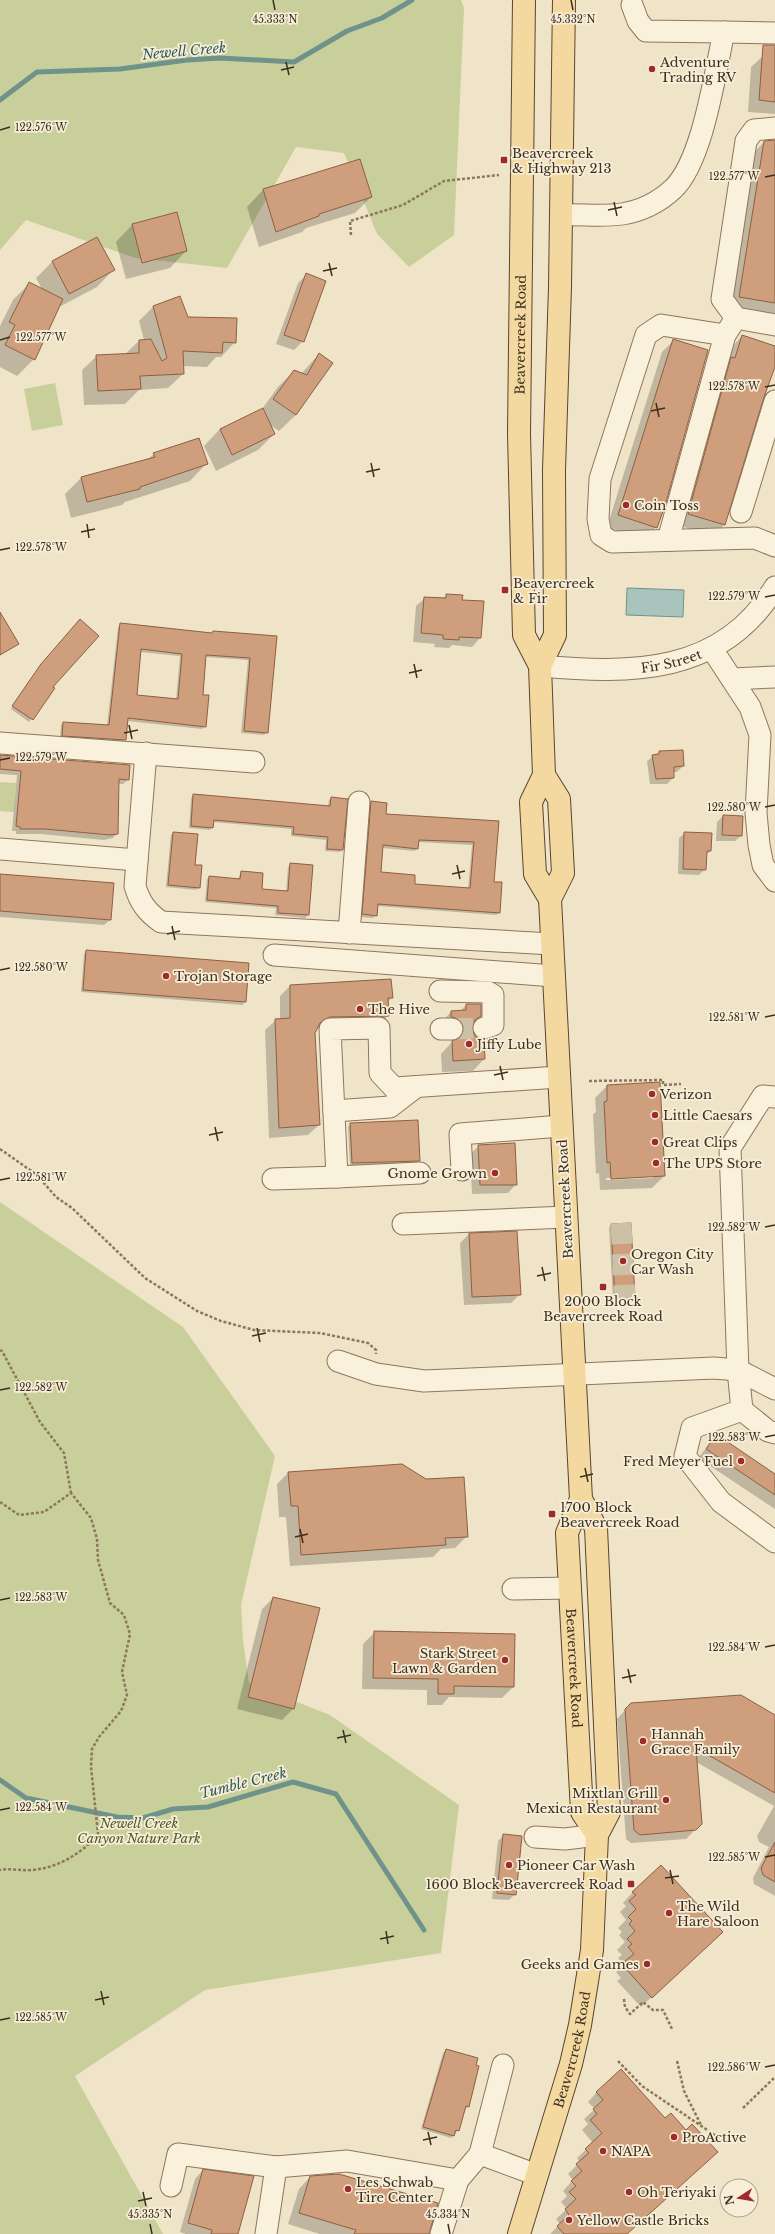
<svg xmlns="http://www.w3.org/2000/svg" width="775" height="2234" font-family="'Libre Baskerville',serif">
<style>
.green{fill:#c9cf9b}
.water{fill:#a9c4bc;stroke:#6f938a}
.shadow{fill:#0003;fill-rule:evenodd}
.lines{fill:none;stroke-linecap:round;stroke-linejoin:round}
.stream{stroke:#6f938a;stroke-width:5}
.building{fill:#cf9f7d;stroke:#8d5f41;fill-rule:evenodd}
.minor-tunnel{stroke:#ccc0a6;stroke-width:21;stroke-dasharray:21 10;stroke-linecap:butt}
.minor-casing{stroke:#8d765c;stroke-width:23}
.major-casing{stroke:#5b4430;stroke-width:24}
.path{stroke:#8d765c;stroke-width:2.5;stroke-dasharray:3 2;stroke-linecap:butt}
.minor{stroke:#faf1dc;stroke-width:21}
.major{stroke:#f3d9a0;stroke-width:22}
.ticks{fill:none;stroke:#3d2e20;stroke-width:1.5}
.poi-dot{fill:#9e2a2b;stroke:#f7eed8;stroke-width:1.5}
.labels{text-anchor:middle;stroke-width:3.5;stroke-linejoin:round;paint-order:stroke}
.poi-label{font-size:13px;fill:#3d2e20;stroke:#f7eed8;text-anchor:start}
.street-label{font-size:13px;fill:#3d2e20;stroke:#f7eed8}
.park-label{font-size:13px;font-style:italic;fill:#4d5a26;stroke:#f7eed8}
.water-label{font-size:14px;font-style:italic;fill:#2f5d5a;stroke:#f7eed8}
.ticks-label{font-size:10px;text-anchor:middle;fill:#3d2e20;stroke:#f7eed8;stroke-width:3.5;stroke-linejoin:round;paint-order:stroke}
</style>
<rect width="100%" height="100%" fill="#f0e4c8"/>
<path class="green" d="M0,0H461L464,8L454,235L409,267L377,234L344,153L296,147L227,268L135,258L26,220L0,250Z
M55,383L63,425L32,431L24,389Z
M0,782L16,783L14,812L0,811Z
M0,1202L183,1327L275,1456L241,1605L243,1640L249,1683L330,1715L459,1805L441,1953L205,1990L75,2076L163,2234H0Z"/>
<path class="water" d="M627,588L684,590L683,617L626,615Z"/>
<path class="shadow" d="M763,56L775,57V114L748,112L751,67Z
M775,141V316L728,308L752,154L764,142Z
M263,190L371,197L355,213L306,228L302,232L259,247L247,207Z
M176,214L186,251L170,268L126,279L116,242L132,225Z
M52,262L113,270L97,287L59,307L34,359L17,376L0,367V326L13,300L30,283L42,289L36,278Z
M307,274L303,341L294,350L276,344L298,283Z
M154,306L187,318L235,342L221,357H216L207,367L183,366V374L168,388L139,390L125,404L84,405L82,370L97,356L125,354L139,341L144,340L139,321Z
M742,336L775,347V362L724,525L713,536L677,525L731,348Z
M674,340L656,527L644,539L607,527L662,352Z
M319,354L296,415L279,431L269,424L274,434L258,450L216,471L204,446L220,429L262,409L278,387L294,371L301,374Z
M154,454L206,464L190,481L125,502L122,505L71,518L65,494L81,478L147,460Z
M447,595L461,601L483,602L480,638L472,647L452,645L449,648L434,647L435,644L413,642L416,606L425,598L443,599Z
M120,625L211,634L213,632L276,637L267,732L264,735L241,733L248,660L205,657L202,695L205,726L202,729L127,721L125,740L122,743L60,738L61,725L63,723L107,726L118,627ZM140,652L180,656L176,700L135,696Z
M39,668L53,688L29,722L11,709Z
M659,752L683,766L677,772H673V778L667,784H650L647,761Z
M0,756L128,780L123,784H118L117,833L113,838L104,840L40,834H16V831H12L17,775L0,774Z
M194,795L328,806L329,800L331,798L342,850L340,852L325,851L326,840L291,836V829L213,822L210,830L189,828L191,798Z
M371,802L385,815L498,822L493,883L499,913L496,915L377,906L376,915L373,918L360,917L368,805ZM418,842L472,845L468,889L414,885L380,873L382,848L415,851L417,848Z
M723,816L742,817L741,836L735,841H716L717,822Z
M174,833L194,866L199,887L196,890L166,887L171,835Z
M685,833L710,851L706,855L705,869L699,875L678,874L679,838Z
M291,864L308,915L305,918L275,915L276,908L205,902L207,879L209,877L238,879L241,872L261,890L286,892L288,867Z
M0,875L110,920L104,925L0,917Z
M86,951L248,964L245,1002L242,1005L81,992L84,954Z
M290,986L392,998L387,1002L388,1016L377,1026L316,1028L314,1033L319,1125L308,1135L269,1138L265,1030L276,1020L280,1019V996Z
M466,1005L480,1016L473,1023L471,1032L484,1059L473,1071L442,1072L441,1054L453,1041L440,1023L451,1012L460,1011Z
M607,1086L664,1176L652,1188L600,1190L599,1173L596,1174L593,1114L596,1112L595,1098ZM653,1176V1178L606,1180V1178Z
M351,1124L419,1160L416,1163L350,1166L348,1127Z
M479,1146L516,1184L508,1193L472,1194L470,1154Z
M612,1225L634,1298L631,1300L613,1301L609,1227Z
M516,1232L520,1294L511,1303L464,1305L460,1243L469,1234Z
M716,1436L775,1475V1509L698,1458Z
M289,1472L467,1536L455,1548L441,1549L433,1557L290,1566L286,1517H279L277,1484Z
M273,1598L293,1709L282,1720L237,1709L262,1609Z
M375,1632L513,1687L502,1698L449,1697L442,1705H427V1690L362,1689L363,1644Z
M626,1709L775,1716V1896L754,1884L753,1878L769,1847L759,1842L757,1836L774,1806L696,1762L701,1824L686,1839L631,1843L626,1839L617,1719Z
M504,1835L515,1894L509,1900L492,1899L498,1841Z
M633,1892L711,1942L641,2007L617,1981L621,1978L616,1972L624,1964L618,1958L622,1955L617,1950L625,1942L619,1935L622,1932L618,1928L626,1920L620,1912L626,1906L623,1903Z
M446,2050L468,2107L465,2109L458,2130L451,2138L421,2129L443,2053Z
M597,2092L665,2120L627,2234H550L560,2224L556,2219L567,2209L561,2202L567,2196L563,2191L573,2180L568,2174L580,2162L577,2158L593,2143L582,2130L588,2124L584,2119L595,2109L588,2102Z
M203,2170L236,2234H186L180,2232L195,2179Z
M310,2177L437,2204L429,2234H320L288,2224L299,2189Z"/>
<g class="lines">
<path class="stream" d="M0,100L37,72L120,69L187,60L220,58L294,62L347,31L382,18L412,0
M0,1780L26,1798L117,1817L143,1818L173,1809L208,1807L293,1782L336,1794L424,1930"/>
</g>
<path class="building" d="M763,45H775V102L759,100Z
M775,140V303L739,297L764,141Z
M360,159L372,197L319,214V216L276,232L263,189Z
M177,212L187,251L142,263L132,224Z
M97,237L115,270L69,294L52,261Z
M306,273L326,281L304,342L284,335Z
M29,282L63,299L35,360L5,345L15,325L9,322Z
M180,296L188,317L237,318L236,343L223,342L222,353L183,351L184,374L140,376L141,389L98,391L96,355L139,353V340L151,339L162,361L167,358L153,306Z
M742,335L775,346V367L764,397L725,525L688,514L731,357L735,358Z
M673,339L708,350L665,506L657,528L618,515Z
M319,353L333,363L296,415L273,399L294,370L307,375Z
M263,408L275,434L232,455L220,429Z
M199,438L208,464L140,487V489L87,502L81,477L155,457L153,453Z
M446,594L463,595L462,600L484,601L481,638L459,637V640L443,639V635L421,633L424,597L446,598Z
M0,612L19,644L0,655Z
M80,619L99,636L53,687L55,688L33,720L12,706L41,664Z
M120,623L212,633L213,631L277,636L268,733L244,731L250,658L206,655L203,695H209L206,727L128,718L126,740L62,736L63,722L109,725ZM141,649L182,654L178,699L137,695Z
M683,750L684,766L674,767V778L656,779L652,755L659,754V751Z
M0,755L130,765L129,780L119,779L118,834L110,835L45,829H20V827L16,826L21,771L0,769Z
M193,794L330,806L331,797L348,799L343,850L327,849L328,837L293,834L294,827L214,820L213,828L191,826Z
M371,801L387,803L386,814L499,821L494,882H502L500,913L378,904L377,916L362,914ZM419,840L474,842L470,888L415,884V875L381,872L383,845L418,849Z
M723,815L743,816L742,836L722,835Z
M173,832L198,834L195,865H202L200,888L168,885Z
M684,832L712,833L711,851H707L706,870L683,869Z
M290,863L313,865L309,915L278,913V906L207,900L209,876L240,879L241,871L263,873L262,889L288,891Z
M0,874L114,883L111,920L0,911Z
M86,950L249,963L246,1002L83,990Z
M391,979L393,998H388L389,1016L330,1017L320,1023L315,1033L320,1125L279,1128L275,1019L290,1018V985Z
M466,1004H481V1016L475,1020L473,1031L476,1037L484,1040L485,1059L453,1061L452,1041L462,1035L464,1029L458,1019L451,1017V1011L466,1010Z
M660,1082L665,1176L611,1179L610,1162L607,1163L604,1102L607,1101V1085Z
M418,1120L420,1161L352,1163L350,1123Z
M515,1143L517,1185H480L478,1145Z
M631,1223L635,1298L615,1299L611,1224Z
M517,1231L521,1295L472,1297L469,1233Z
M716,1434L775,1474V1495L706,1449Z
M402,1464L426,1479L464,1477L468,1537L445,1538L446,1545L301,1555L298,1506H291L288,1472Z
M273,1597L320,1608L294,1709L248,1697Z
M374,1631L515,1634L514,1687L454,1686V1694H438V1679L373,1678Z
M741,1695L775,1715V1793L696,1748L702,1824L696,1830L640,1835L634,1830L625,1709L631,1703Z
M503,1834L522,1836L516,1895L497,1893Z
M775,1842V1882L763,1875L761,1868Z
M661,1865L723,1932L652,1998L627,1970L630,1967L625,1961L634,1954L628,1947L632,1944L627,1939L635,1931L629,1924L632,1921L628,1917L636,1909L629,1901L636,1895L632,1892Z
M446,2049L478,2058L476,2065L479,2066L469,2107L466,2106L459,2131L456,2130L454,2136L423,2127Z
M621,2069L665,2118L671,2113L686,2130L692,2124L718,2152L627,2234H564L557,2226L569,2215L565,2209L576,2199L569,2192L576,2186L571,2181L582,2171L576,2164L589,2153L585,2149L602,2133L590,2120L597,2114L593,2109L603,2100L596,2092Z
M203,2169L254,2176L238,2234H211L212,2230L188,2223Z
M339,2174L438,2203L429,2234H354L356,2230L299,2213L310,2176Z"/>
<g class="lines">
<path class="minor-tunnel" d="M452,1029L484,1028
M621,1223L625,1299"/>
<defs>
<g id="minor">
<path d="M632,5L638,21L646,31L724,32"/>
<path d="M775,128L754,130L746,141L722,299L736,318L775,325"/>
<path d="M561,215C581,214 602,217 622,214C641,211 659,202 673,189C703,161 715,72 724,32L775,33"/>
<path d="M736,318L725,335L661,325L646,335L600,479L598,519L601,535L612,542L755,538L775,546"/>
<path d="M741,512L775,401"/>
<path d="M668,540L725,335"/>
<path d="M712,649L750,707L760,735L756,813L759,845L763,865L775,881"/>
<path id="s1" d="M540,666C631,674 722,675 775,587"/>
<path d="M732,679L775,677"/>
<path d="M0,743L254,762"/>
<path d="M146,753L135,886C140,903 147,912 161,922L552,944"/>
<path d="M0,849L137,860"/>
<path d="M349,933L359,802"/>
<path d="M274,955L554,976"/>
<path d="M440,991L488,992L493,995V1025L484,1028"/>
<path d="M441,1029H452"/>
<path d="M775,1097L763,1096L730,1148L738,1370L742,1410L692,1428L685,1456L721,1502L775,1542"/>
<path d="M334,1111L390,1107L416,1087"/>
<path d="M462,1170L460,1134L561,1126"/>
<path d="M420,1173L337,1177L330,1029L379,1028L380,1073L394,1088L559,1077"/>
<path d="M273,1179L337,1177"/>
<path d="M403,1224L566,1217"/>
<path d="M338,1361L376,1374L424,1381L714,1368L738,1370L775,1389"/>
<path d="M742,1410L768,1431L775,1433"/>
<path d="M513,1589L570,1588"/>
<path d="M535,1837L565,1839L597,1835"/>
<path d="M480,2154L537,2175"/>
<path d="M276,2167L347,2161L458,2180"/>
<path d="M171,2186L178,2154L276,2167L266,2234"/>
<path d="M441,2234L458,2180L480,2154L503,2065"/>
</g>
<g id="major">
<path d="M540,666L555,635L554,470L560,287L564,0"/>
<path d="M544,775L559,799L563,873L550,899"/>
<path id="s2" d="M581,1499L567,1533L582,1812L597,1835"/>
<path id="s3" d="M519,2234L571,2064L580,2025L592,1950L597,1835L609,1812L596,1528L581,1499L550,899L535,874L531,802L544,775L540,666L524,635L519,434L524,0"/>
</g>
</defs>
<use href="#minor" class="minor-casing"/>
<use href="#major" class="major-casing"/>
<path class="path" d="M351,235L350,221L403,205L444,181L499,175
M589,1081L663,1080V1085L681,1084
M0,1149L37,1175L56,1197L72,1208L145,1278L197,1311L221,1321L254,1330L320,1333L368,1343L376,1350V1354
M0,1350L2,1351L40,1422L64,1453L71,1493
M0,1502L19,1515L44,1512L71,1493L91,1518L97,1539L98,1560L110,1603L124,1615L130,1634L122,1672L127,1695L121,1711L99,1737L92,1749L91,1767L98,1834C83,1853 56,1869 31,1870C21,1871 11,1868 0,1870
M624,1999L625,2007L630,2014L643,2002L653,2010H663L672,2029
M618,2061L642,2086L725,2142L731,2128
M677,2061L684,2091L701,2125
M743,2108L775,2077"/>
<use href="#minor" class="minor"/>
<use href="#major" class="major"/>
</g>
<path class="ticks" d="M273,0L275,10M571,0L573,10M286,62L289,75M281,70L294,67M0,130L10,127M765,177L775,175M614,202L617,216M608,210L622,207M329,263L332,276M323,271L337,268M0,340L10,337M765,387L775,385M656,403L659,417M651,411L665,408M371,463L374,477M366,472L380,469M87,524L89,538M81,532L95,529M0,550L10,548M765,597L775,595M414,664L417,678M409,673L422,670M129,725L132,739M124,733L138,730M0,760L10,758M765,807L775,805M457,865L460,879M452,874L465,871M172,926L175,940M167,934L180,931M0,970L10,968M765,1017L775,1015M500,1066L503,1080M494,1075L508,1072M215,1127L218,1141M209,1135L223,1132M0,1180L10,1178M765,1227L775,1225M542,1267L545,1281M537,1276L551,1273M257,1328L260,1342M252,1336L266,1333M0,1390L10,1388M765,1437L775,1435M585,1468L588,1482M580,1477L593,1474M300,1529L303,1543M295,1537L308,1534M0,1600L10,1598M765,1647L775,1645M628,1669L631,1683M622,1678L636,1675M343,1730L346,1743M337,1738L351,1735M0,1810L10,1808M765,1857L775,1855M670,1870L673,1884M665,1878L679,1876M386,1931L388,1944M380,1939L394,1936M101,1991L104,2005M95,2000L109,1997M0,2020L10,2018M765,2067L775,2065M428,2132L431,2145M423,2140L437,2137M143,2192L146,2206M138,2201L152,2198M150,2224L152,2234M448,2224L450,2234"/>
<g class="poi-dot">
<circle cx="652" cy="69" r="4"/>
<rect x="500" y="156" width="8" height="8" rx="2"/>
<circle cx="626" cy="505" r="4"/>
<rect x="501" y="586" width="8" height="8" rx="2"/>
<circle cx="166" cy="976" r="4"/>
<circle cx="360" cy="1009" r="4"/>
<circle cx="469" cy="1044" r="4"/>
<circle cx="652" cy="1094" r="4"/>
<circle cx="655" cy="1115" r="4"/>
<circle cx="655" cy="1142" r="4"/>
<circle cx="656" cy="1163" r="4"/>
<circle cx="495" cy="1173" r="4"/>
<circle cx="623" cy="1261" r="4"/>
<rect x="599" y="1283" width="8" height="8" rx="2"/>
<circle cx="741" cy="1461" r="4"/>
<rect x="548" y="1510" width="8" height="8" rx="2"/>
<circle cx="505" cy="1660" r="4"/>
<circle cx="643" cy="1741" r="4"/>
<circle cx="666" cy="1800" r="4"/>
<circle cx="509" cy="1865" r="4"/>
<rect x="627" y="1880" width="8" height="8" rx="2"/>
<circle cx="669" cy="1913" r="4"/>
<circle cx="647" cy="1964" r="4"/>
<circle cx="674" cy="2137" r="4"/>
<circle cx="603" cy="2151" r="4"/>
<circle cx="348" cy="2189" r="4"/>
<circle cx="629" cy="2192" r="4"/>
<circle cx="569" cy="2220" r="4"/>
</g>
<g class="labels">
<g class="poi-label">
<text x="660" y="67">Adventure<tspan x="660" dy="15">Trading RV</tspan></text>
<text x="512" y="158">Beavercreek<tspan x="512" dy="15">&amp; Highway 213</tspan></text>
<text x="634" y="510">Coin Toss</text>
<text x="513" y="588">Beavercreek<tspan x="513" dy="15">&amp; Fir</tspan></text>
<text x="174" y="981">Trojan Storage</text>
<text x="368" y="1014">The Hive</text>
<text x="477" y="1049">Jiffy Lube</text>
<text x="660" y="1099">Verizon</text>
<text x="663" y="1120">Little Caesars</text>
<text x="663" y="1147">Great Clips</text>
<text x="664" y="1168">The UPS Store</text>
<text x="487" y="1178" text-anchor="end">Gnome Grown</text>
<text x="631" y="1259">Oregon City<tspan x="631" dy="15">Car Wash</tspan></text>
<text x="603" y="1306" text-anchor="middle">2000 Block<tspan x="603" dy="15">Beavercreek Road</tspan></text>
<text x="733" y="1466" text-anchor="end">Fred Meyer Fuel</text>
<text x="560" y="1512">1700 Block<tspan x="560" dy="15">Beavercreek Road</tspan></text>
<text x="497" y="1658" text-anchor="end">Stark Street<tspan x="497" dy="15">Lawn &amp; Garden</tspan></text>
<text x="651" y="1739">Hannah<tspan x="651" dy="15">Grace Family</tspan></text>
<text x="658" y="1798" text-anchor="end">Mixtlan Grill<tspan x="658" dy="15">Mexican Restaurant</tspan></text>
<text x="517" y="1870">Pioneer Car Wash</text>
<text x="623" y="1889" text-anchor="end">1600 Block Beavercreek Road</text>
<text x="677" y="1911">The Wild<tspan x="677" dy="15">Hare Saloon</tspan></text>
<text x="639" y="1969" text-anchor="end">Geeks and Games</text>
<text x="682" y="2142">ProActive</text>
<text x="611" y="2156">NAPA</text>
<text x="356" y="2187">Les Schwab<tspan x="356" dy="15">Tire Center</tspan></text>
<text x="637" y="2197">Oh Teriyaki</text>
<text x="577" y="2225">Yellow Castle Bricks</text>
</g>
<g class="street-label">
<text dy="5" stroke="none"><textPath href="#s3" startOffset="1928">Beavercreek Road</textPath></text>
<text dy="5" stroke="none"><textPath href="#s1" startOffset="132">Fir Street</textPath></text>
<text transform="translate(565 1199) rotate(-93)" y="5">Beavercreek Road</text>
<text dy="5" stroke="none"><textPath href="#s2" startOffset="172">Beavercreek Road</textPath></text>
<text dy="5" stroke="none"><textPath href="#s3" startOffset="192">Beavercreek Road</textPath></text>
</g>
<g class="park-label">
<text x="139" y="1828">Newell Creek<tspan x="139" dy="15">Canyon Nature Park</tspan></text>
</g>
<g class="water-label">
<text transform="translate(184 51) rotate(-5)" y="5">Newell Creek</text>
<text transform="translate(243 1783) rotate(-14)" y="5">Tumble Creek</text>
</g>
</g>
<g class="ticks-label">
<text x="275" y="23">45.333°N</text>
<text x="573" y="23">45.332°N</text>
<text x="41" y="131">122.576°W</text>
<text x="734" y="180">122.577°W</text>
<text x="41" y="341">122.577°W</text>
<text x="734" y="390">122.578°W</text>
<text x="41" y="551">122.578°W</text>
<text x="734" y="600">122.579°W</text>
<text x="41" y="761">122.579°W</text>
<text x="734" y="811">122.580°W</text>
<text x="41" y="971">122.580°W</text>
<text x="734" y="1021">122.581°W</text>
<text x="41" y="1181">122.581°W</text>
<text x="734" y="1231">122.582°W</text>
<text x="41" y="1391">122.582°W</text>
<text x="734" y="1441">122.583°W</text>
<text x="41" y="1601">122.583°W</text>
<text x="734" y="1651">122.584°W</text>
<text x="41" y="1811">122.584°W</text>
<text x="734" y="1861">122.585°W</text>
<text x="41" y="2021">122.585°W</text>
<text x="734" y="2071">122.586°W</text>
<text x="150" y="2218">45.335°N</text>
<text x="448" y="2218">45.334°N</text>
</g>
<g transform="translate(739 2198) rotate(258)"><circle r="19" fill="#f7eed8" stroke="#ada18e"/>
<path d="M0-3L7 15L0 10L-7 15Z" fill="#9e2a2b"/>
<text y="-6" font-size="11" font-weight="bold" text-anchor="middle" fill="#3d2e20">N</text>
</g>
</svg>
